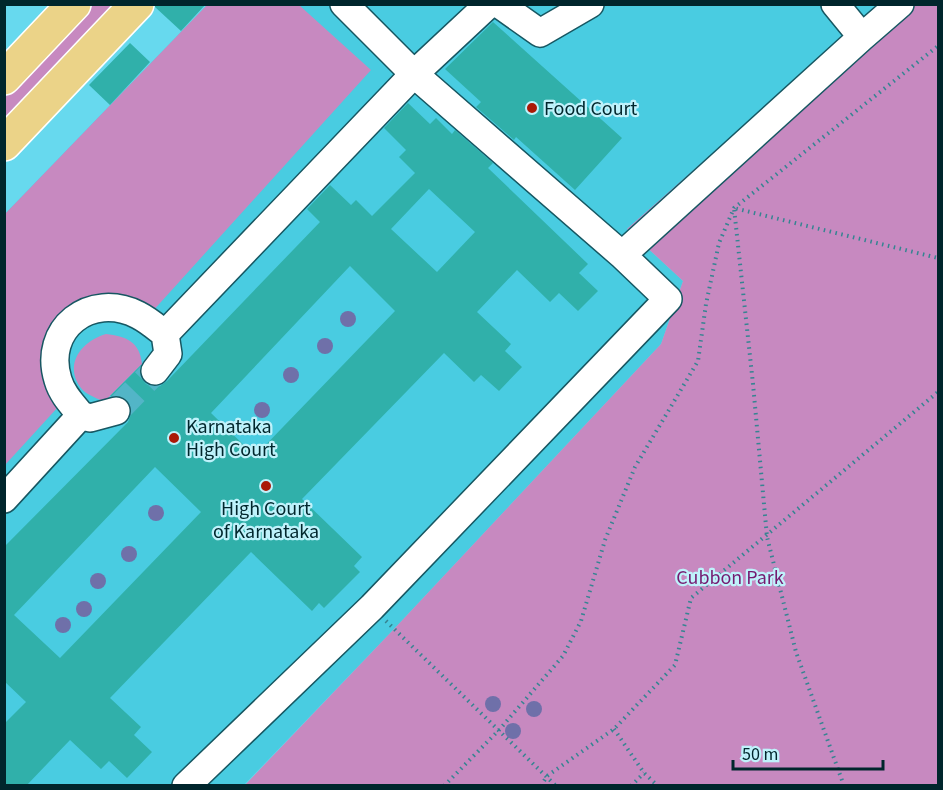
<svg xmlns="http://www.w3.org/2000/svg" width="943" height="790" font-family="'Source Sans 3',sans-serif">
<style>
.built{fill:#49cce1}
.green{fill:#c789c0}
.building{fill:#30b0aa;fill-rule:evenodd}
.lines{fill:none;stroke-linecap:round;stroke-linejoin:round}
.minor-tunnel{stroke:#52b5c7;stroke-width:27;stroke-dasharray:27 14;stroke-linecap:butt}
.minor-casing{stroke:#175762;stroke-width:30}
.major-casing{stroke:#fff;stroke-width:36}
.path{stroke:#368491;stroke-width:4;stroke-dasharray:1.5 4.5;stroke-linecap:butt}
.minor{stroke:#fff;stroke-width:27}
.major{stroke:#ebd388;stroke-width:33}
.tree{fill:#6f70a9}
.poi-dot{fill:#aa1907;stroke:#bff2fb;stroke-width:2}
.labels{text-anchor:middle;stroke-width:4.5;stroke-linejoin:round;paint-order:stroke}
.poi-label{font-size:20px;fill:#00262c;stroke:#bff2fb;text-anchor:start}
.park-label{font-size:20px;fill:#751b70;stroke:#bff2fb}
</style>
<rect width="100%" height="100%" fill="#67d9ee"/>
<path class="built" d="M207,5H880L627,229L683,281L661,344L394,629L244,785H5L4,215Z"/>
<path class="green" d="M93,5H117L5,125L4,98Z
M207,5H299L371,70L151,313L141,306L47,334C37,365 43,380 59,406L5,465L4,215Z
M880,5H938V785L244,786L394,629L661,344L683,281L627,229Z
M106,334C126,336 140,342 142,364L108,398L102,401C95,397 85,394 81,388C63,364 82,341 106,334Z"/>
<path class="building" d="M155,4H206L181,31L155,7Z
M493,22L622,138L575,190L516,137L514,140L476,107L481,102L445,69Z
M130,43L150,62L110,105L89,85Z
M408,103L430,124L436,118L452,134L455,130L493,163L488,168L588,264L579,273L598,291L578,311L559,293L550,302L517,270L477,312L511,344L505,351L522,367L499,391L481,375L474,382L444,353L302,499L362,557L354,566L360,572L324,608L319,603L312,611L251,552L110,698L141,727L134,735L152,752L127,778L109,761L101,769L70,740L26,786H4V724L26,702L4,681V547L128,422L131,414V406L127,400L119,396H110L141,365L140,376L146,384L154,387L160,386L167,381L320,222L307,209L330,185L351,205L356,200L372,216L415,173L399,157L406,150L384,128ZM429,189L475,232L437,272L391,229ZM350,266L395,311L255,456L211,413ZM155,467L201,512L60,658L14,615Z"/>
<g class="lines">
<path class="minor-tunnel" d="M116,411L155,371"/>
<defs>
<path id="minor" d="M499,4L540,33L590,4
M835,4L862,37
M622,255L862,37L900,4
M155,371L168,354L165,334L414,74L489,4
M81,415C72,404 62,394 58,380C42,329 90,291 138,315C148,320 156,327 165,334
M4,499L81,415L90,418L116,411
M186,786L372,607L668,299L622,255L414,74L344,4"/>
<path id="major" d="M4,78L74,4
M4,144L137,4"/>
</defs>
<use href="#minor" class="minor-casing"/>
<use href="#major" class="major-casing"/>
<path class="path" d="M386,621L556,786
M614,729L644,773L658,786
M444,786L499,730L563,656L581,621L605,540L635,467L698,361L706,304L719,243L734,208L938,46
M541,786L547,776L614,729L675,665L691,598L938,392
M631,786L644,773
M844,786L796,652L767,537L753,384L734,208L938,258
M938,786V784"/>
<use href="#minor" class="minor"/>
<use href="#major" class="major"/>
</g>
<g class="tree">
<circle cx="348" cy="319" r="8"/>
<circle cx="325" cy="346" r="8"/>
<circle cx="291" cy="375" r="8"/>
<circle cx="262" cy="410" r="8"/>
<circle cx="156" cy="513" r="8"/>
<circle cx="129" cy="554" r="8"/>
<circle cx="98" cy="581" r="8"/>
<circle cx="84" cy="609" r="8"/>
<circle cx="63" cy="625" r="8"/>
<circle cx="493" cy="704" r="8"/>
<circle cx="534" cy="709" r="8"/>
<circle cx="513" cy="731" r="8"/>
</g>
<g class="poi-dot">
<circle cx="532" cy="108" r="6"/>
<circle cx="174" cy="438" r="6"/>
<circle cx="266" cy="486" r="6"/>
</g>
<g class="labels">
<g class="poi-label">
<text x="544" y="115">Food Court</text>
<text x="186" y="433">Karnataka<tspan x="186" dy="23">High Court</tspan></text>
<text x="266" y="515" text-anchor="middle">High Court<tspan x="266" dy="23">of Karnataka</tspan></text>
</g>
<g class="park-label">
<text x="730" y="584">Cubbon Park</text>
</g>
</g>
<rect width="943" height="790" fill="none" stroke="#00262c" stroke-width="12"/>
<path d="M733 760v9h150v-9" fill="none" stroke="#00262c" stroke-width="3"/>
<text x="742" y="760" font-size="18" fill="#00262c" stroke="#bff2fb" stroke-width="4.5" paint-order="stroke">50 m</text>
</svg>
